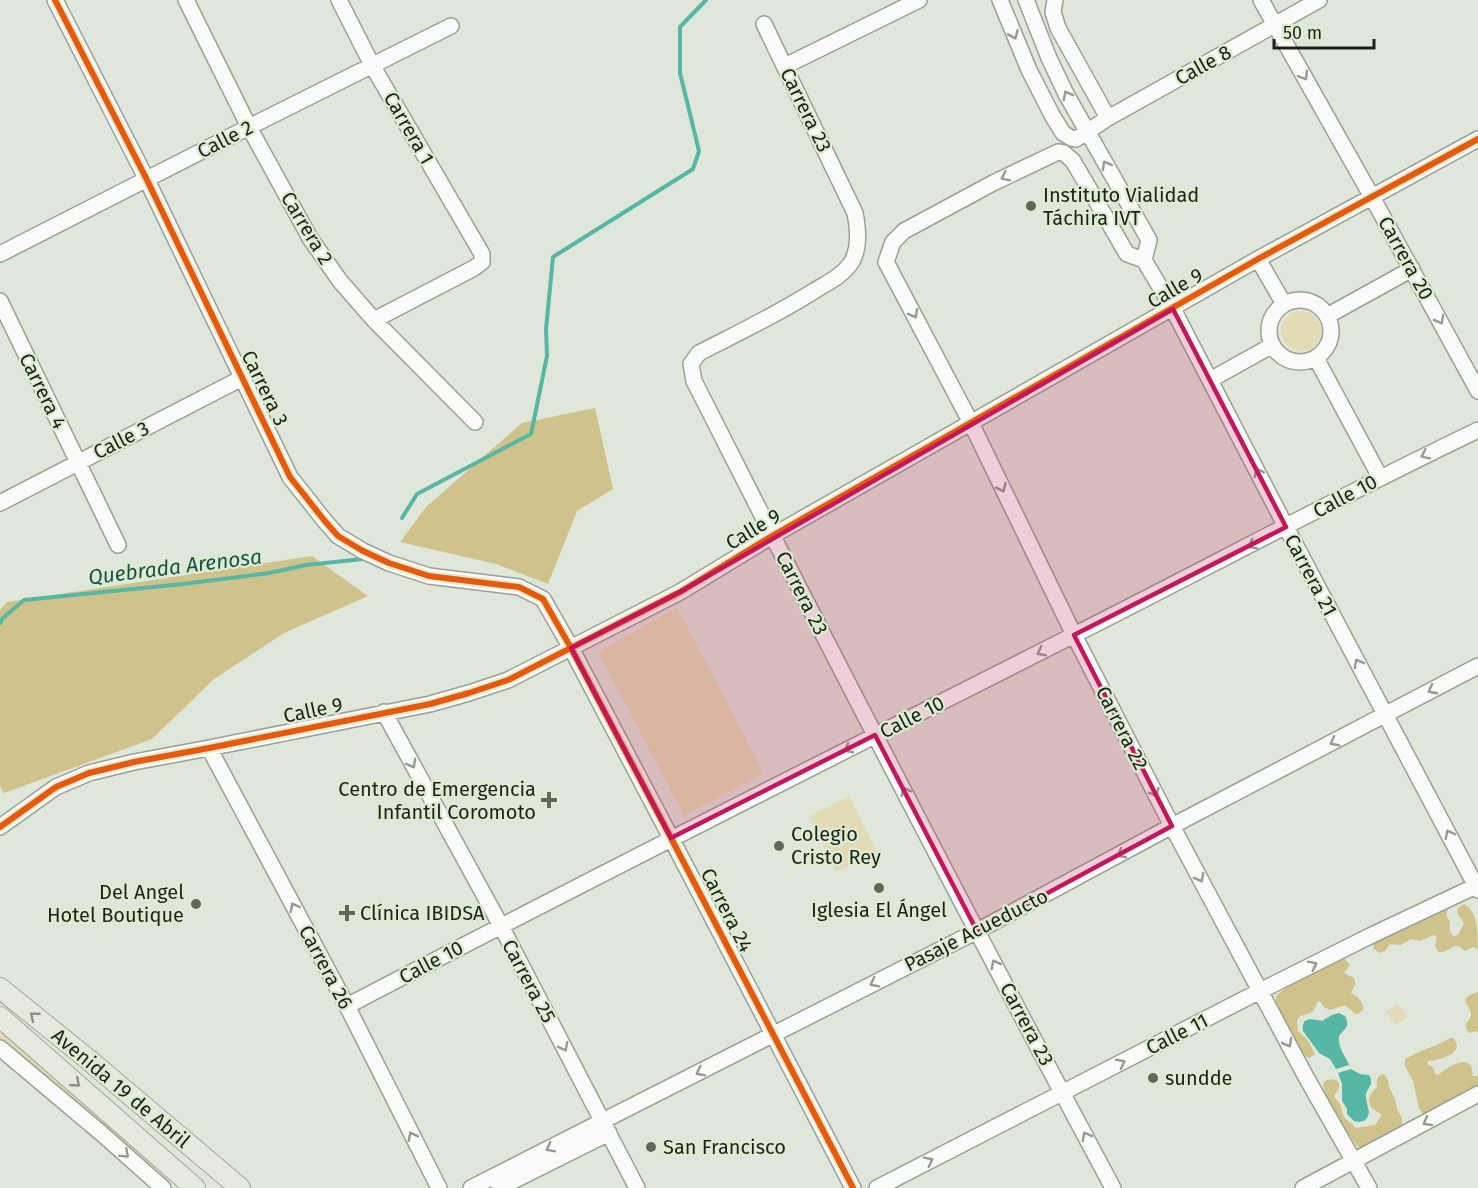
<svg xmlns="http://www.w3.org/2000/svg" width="1478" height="1188" font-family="'Fira Sans',sans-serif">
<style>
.green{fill:#e2dbb5}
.forest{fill:#cfc38b}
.water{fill:#56b7a4}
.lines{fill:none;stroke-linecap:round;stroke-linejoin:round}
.stream{stroke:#56b7a4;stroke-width:4}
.minor-casing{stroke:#99a095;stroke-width:18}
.major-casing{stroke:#a2a894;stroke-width:22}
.minor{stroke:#fafbf9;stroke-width:15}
.major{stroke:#e6e9df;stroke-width:20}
.cycleway-casing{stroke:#dcedd3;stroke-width:10}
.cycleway{stroke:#e8590c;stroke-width:6}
.oneway{stroke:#969994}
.oneway2{stroke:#8b8f85}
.marked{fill:#c2185b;fill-opacity:0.2;stroke:#c2185b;stroke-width:4.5;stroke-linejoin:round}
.poi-dot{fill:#60675c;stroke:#dcedd3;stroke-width:2}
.labels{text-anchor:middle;stroke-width:4.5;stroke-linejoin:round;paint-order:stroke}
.street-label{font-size:20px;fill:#1c2218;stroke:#dcedd3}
.poi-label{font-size:20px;fill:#1c2218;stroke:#dcedd3;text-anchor:start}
.water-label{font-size:21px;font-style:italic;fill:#1d5147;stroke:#dcedd3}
</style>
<rect width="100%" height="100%" fill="#dee7d9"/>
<path class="green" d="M1281 331a20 20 0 1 1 40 0a20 20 0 1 1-40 0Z
M677,607L764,773L684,816L598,652Z
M849,796L877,853L836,872L809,816Z
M1398,1004L1407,1017L1396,1025L1386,1012Z
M0,1029L163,1168L160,1172L0,1038Z"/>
<path class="forest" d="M595,408L613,489L577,511L548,584L496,564L400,542L426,507L522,423Z
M312,556L368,596L284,633L214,679L152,739L4,793L0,786V610L7,602Z
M1464,904C1478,911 1478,934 1478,950L1474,947L1465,951C1452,939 1452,953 1439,952L1435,946L1437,937L1434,935L1420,941L1411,939L1401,945L1390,944L1386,950L1380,953L1374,949L1373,942L1449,906L1446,916L1450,921C1450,928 1448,932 1454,936L1458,935L1464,923C1461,917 1455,915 1458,908Z
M1342,958L1345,959L1350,965L1344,973L1354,978C1357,986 1353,987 1351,993C1358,997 1364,1002 1363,1010L1358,1014H1355L1345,1005L1330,1010L1324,1007L1320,1001L1317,1002C1314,1014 1311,1013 1300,1016L1297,1021L1298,1031L1307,1039L1315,1054L1310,1058L1304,1056L1276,1003V996L1288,986Z
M1478,992V1031L1469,1033C1461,1021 1470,1024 1471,1015C1472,1005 1454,1000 1478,992Z
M1450,1038H1453C1467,1053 1440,1060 1428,1061L1427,1064L1433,1067L1435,1074L1438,1075C1445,1070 1463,1055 1471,1066C1473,1069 1472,1073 1473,1076H1478V1090L1426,1115L1423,1114L1419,1108L1413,1081L1405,1066V1059C1419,1050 1436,1047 1450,1038Z
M1384,1074L1388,1080L1389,1087L1395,1099L1397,1109L1402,1118V1122L1401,1129L1362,1149L1356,1145C1348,1132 1323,1097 1323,1083C1327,1079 1332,1078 1338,1081C1341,1088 1338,1090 1334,1096L1340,1104L1344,1117L1356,1128L1375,1125L1382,1114C1366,1108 1365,1098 1377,1087C1376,1080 1377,1076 1384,1074Z"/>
<path class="water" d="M1339,1013L1345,1016C1353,1031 1336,1030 1339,1042C1340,1050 1346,1058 1349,1065L1336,1069L1330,1059L1319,1053L1303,1031C1301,1016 1312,1019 1322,1021L1332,1015Z
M1351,1069L1360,1074L1369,1075L1371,1079V1084L1366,1093V1098L1369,1113L1367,1118L1364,1121L1359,1122L1354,1121L1347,1114V1109L1342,1101V1084L1338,1073Z"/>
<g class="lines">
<path class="stream" d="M402,518L417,494L531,434L547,356L546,329L553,257L693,169L699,151L680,73V27L706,0
M0,623L3,618L24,600L183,584L269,573L306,565L363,559"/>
<defs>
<path id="minor" d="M55,0L147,180L290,477L324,520L338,536L363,551L389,563L429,576L519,587L543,599L571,648L671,838L853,1188
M186,0L249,127L310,238L340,281L374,320L475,422
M339,0L372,65L482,254V262L474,268L374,320
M1000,0L1029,70L1052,115L1063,133L1071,138L1076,139L1108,118L1319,0
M1026,0L1049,58L1066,94L1149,240L1144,260L1173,309L1286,527L1478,890
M1055,0L1053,12L1058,28L1108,118
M1261,0L1372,197L1478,391
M764,24L855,213C858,228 860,249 851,263C842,276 827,283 814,291C778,314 738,333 699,353L691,364L694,381C831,652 970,921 1113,1188
M785,66L919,0
M0,254L249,127L451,26
M1258,259L1284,304
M1144,260L1127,254L1073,161L1064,153L1058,152L993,183L904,231L893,242L886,262L971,423L1074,635L1172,826L1306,1077L1369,1188
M1269 331a31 31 0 1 1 62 0a31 31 0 1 1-62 0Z
M0,301L118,545
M1327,316L1412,269
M1316,358L1380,477
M1210,380L1271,346
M0,503L242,378
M384,712L501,926L637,1188
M209,748L347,1006L439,1188
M0,827L56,787L89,773L134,762L209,748L430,704L469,693L508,680L680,592L772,536L1258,259L1478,139
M347,1006C588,880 831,758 1074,635C1209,567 1342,495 1478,430
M0,1048L101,1133L163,1188
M471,1188L977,931L1172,826L1478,666
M499,1188L609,1133
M877,1188L1260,991L1370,936L1478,885
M1303,1188L1478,1094"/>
<path id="major" d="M0,988L89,1060L240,1188
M0,1017L195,1188"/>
</defs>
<use href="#minor" class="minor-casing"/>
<use href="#major" class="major-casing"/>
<use href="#minor" class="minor"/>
<use href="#major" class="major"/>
<defs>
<path id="cycleway" d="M55,0L147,180L290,477L324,520L338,536L363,551L389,563L429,576L519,587L543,599L571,648L671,838L853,1188
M0,827L56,787L89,773L134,762L209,748L430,704L469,693L508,680L680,592L772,536L1258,259L1478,139"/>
</defs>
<use href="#cycleway" class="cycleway-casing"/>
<use href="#cycleway" class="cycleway"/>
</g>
<defs><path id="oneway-chevron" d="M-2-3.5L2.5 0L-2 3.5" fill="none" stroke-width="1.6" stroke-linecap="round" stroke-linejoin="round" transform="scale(1.5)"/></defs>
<g class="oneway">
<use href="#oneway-chevron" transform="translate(1014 35) rotate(66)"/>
<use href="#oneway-chevron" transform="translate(1304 76) rotate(60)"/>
<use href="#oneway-chevron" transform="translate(1067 95) rotate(-118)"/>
<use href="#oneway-chevron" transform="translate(1106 165) rotate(-119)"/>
<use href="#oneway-chevron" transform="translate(1005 177) rotate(154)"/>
<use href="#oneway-chevron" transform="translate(914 314) rotate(62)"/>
<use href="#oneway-chevron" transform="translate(1440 320) rotate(61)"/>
<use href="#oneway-chevron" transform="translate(1425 455) rotate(154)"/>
<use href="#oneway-chevron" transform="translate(1258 472) rotate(-117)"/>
<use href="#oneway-chevron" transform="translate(1002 488) rotate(64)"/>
<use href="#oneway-chevron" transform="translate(1252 545) rotate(153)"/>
<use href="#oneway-chevron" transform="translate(1041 652) rotate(153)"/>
<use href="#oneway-chevron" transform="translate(1358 663) rotate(-118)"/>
<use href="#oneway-chevron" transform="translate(1432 690) rotate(152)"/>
<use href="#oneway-chevron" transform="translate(1334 742) rotate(152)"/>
<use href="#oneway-chevron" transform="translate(848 749) rotate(152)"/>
<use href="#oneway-chevron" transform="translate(412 764) rotate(61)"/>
<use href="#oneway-chevron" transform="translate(905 791) rotate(-117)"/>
<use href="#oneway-chevron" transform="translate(1155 793) rotate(63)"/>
<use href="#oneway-chevron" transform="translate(1449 834) rotate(-118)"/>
<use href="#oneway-chevron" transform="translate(1121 854) rotate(152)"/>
<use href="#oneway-chevron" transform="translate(1200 878) rotate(62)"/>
<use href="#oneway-chevron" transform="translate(294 907) rotate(-118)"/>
<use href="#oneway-chevron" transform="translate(995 964) rotate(-118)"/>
<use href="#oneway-chevron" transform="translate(1313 965) rotate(-26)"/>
<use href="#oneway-chevron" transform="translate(874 983) rotate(153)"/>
<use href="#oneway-chevron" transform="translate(1288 1043) rotate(62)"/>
<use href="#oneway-chevron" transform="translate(564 1047) rotate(62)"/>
<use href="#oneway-chevron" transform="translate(1121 1063) rotate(-27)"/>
<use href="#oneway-chevron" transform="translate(700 1072) rotate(153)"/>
<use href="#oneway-chevron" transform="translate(1427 1122) rotate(151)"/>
<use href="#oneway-chevron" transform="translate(412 1136) rotate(-117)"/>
<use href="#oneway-chevron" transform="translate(1086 1136) rotate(-118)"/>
<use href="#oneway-chevron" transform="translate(550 1148) rotate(153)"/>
<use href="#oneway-chevron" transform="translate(125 1154) rotate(42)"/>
<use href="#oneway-chevron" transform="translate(929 1161) rotate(-27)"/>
</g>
<g class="oneway2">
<use href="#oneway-chevron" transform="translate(34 1016) rotate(-141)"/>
<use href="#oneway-chevron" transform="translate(76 1083) rotate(41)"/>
</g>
<path class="marked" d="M1173,309L1286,527L1074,635L1172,826L977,931L875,735L671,838L571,648L680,592Z"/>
<g class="poi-dot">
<circle cx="1031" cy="206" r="6"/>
<path d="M546 791h6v6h6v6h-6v6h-6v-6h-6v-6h6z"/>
<circle cx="779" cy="846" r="6"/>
<circle cx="879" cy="888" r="6"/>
<circle cx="196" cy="904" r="6"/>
<path d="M344 904h6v6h6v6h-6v6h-6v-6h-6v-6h6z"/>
<circle cx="1153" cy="1078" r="6"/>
<circle cx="651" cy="1147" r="6"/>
</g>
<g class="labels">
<g class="street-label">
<text transform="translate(1203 65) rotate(-29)" y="7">Calle 8</text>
<text transform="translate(806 110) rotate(64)" y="7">Carrera 23</text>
<text transform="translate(409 128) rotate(60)" y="7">Carrera 1</text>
<text transform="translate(225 139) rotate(-27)" y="7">Calle 2</text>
<text transform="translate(307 228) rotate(59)" y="7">Carrera 2</text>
<text transform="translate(1406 258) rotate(61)" y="7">Carrera 20</text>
<text transform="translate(1175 288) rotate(-30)" y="7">Calle 9</text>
<text transform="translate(265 388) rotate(64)" y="7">Carrera 3</text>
<text transform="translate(43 391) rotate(64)" y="7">Carrera 4</text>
<text transform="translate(121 440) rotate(-27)" y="7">Calle 3</text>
<text transform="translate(1345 496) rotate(-28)" y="7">Calle 10</text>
<text transform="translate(753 529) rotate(-31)" y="7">Calle 9</text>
<text transform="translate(1311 575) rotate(62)" y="7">Carrera 21</text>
<text transform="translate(802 593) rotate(63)" y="7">Carrera 23</text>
<text transform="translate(313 710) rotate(-12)" y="7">Calle 9</text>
<text transform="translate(912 717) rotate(-27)" y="7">Calle 10</text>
<text transform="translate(1122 728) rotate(63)" y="7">Carrera 22</text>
<text transform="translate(727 910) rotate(63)" y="7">Carrera 24</text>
<text transform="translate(976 930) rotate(-27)" y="7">Pasaje Acueducto</text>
<text transform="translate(431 962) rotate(-28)" y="7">Calle 10</text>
<text transform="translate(326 967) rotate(62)" y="7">Carrera 26</text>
<text transform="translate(529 981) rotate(62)" y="7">Carrera 25</text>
<text transform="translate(1027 1024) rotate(62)" y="7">Carrera 23</text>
<text transform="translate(1177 1034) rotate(-27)" y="7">Calle 11</text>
<text transform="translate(121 1088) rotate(40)" y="7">Avenida 19 de Abril</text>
</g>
<g class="poi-label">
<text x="1043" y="202">Instituto Vialidad<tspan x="1043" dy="23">Táchira IVT</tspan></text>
<text x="536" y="796" text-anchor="end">Centro de Emergencia<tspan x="536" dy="23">Infantil Coromoto</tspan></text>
<text x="791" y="841">Colegio<tspan x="791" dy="23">Cristo Rey</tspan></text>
<text x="184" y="899" text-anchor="end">Del Angel<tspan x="184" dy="23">Hotel Boutique</tspan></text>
<text x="879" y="917" text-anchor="middle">Iglesia El Ángel</text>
<text x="360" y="920">Clínica IBIDSA</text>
<text x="1165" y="1085">sundde</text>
<text x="663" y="1154">San Francisco</text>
</g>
<g class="water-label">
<text transform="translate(175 567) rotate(-7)" y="7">Quebrada Arenosa</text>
</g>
</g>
<path d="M1274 39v9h100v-9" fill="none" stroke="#1c2218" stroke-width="3"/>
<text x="1283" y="39" font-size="18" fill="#1c2218" stroke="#dcedd3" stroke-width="4.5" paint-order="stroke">50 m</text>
</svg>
